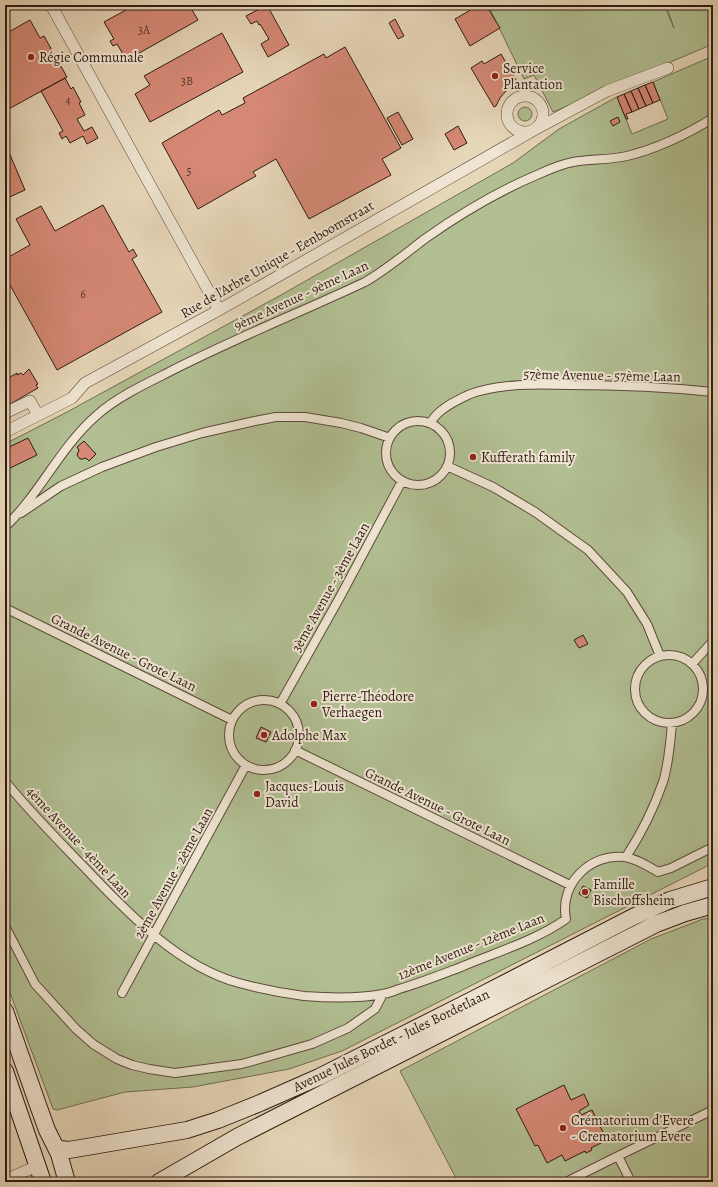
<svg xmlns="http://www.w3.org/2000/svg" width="718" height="1187" font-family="Alegreya,serif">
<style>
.green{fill:#b1bf92;stroke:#706d52}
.building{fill:#d68976;stroke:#2e1b12}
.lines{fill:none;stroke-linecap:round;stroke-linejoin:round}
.pedestrian-casing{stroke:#5c4a3c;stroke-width:10}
.minor-casing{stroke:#5c4a3c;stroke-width:12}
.secondary-casing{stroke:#2e1b12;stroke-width:18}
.pedestrian{stroke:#efe5d2;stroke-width:8}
.minor{stroke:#efe5d2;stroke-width:11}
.secondary{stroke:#efe5d2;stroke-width:16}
.poi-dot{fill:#8f2418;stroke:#efe5d2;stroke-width:1.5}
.labels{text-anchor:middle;stroke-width:4;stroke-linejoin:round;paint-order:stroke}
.number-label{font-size:12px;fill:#58362b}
.poi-label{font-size:14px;fill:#2e1b12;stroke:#efe5d2;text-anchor:start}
.street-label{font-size:14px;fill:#2e1b12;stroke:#efe5d2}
</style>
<rect width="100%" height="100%" fill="#e7d7b9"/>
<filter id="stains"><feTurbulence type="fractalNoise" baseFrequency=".005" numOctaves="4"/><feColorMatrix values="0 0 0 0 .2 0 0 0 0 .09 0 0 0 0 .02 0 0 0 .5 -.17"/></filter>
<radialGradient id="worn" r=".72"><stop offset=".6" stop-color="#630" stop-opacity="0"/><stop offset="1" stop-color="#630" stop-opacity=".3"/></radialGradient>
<path class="green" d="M488,5H585V6L588,5H664L674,28L666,5H713V44L553,112L534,75L524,79Z
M713,56V863L342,1051L289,1069L193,1087L125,1092L57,1110L53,1109L5,979V444L67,412L281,295L513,163L559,129L611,100L617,97L632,134L668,119L653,82Z
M518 114a7 7 0 1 1 14 0a7 7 0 1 1-14 0Z
M713,918V1182H458L400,1071L651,939L703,919Z"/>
<path class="building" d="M135,5H189L198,20L134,56L127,61L117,44L113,46L110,41L114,39L104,22Z
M267,5L289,45L268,57L261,44L269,39L260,24L259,25L257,21L251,24L246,16Z
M479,5H486L500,28L470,46L455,19Z
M395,19L404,36L398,39L389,23Z
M30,20L40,38L44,36L67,77L5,111V34Z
M222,33L243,72L150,122L135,94L150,85L144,76Z
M345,47L401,148L382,159L391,175L309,219L276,159L253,172L256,176L198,209L162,143L219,110L222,115L245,103L243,98L324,54L326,58Z
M501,54L519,85L511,87L505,92L500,98L496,106L494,107L471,68L482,61L484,64Z
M65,78L71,89L73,87L81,102L79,103L85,115L77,119L84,131L92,127L98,138L87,144L83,136L70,143L66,136L62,139L59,133L63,131L41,91Z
M653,82L660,100L653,103L645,85Z
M645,85L653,103L646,106L638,88Z
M638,88L646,106L639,109L631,91Z
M631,91L639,109L632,112L624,94Z
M624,94L632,112L626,114L628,119H626L617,97Z
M398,112L413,139L402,145L387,118Z
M618,117L620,122L613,126L610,121Z
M458,126L467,143L454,150L445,134Z
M5,143L25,190L5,199Z
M103,205L129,252L133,249L137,256L132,259L162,312L57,370L5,276V259L30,245L16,219L41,206L55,231Z
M29,369L38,384L36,385L38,388L5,407V380L17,373V375L21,373L23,375Z
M28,438L37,455L6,470L5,467V449Z
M84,441L96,454L89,461L86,458L83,459H80L77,455L79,450L77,447Z
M583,635L588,644L579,648L574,640Z
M261,727L271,732L266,742L256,738Z
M583,886L591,890L587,898L579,894Z
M564,1085L571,1100L584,1094L589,1105L579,1111L581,1115L592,1110L607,1140L591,1148L592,1150L586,1153L585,1151L565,1161L562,1155L547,1163L538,1145L535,1146L516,1109Z"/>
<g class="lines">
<defs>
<path id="pedestrian" d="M386 453a32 32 0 1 1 64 0a32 32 0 1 1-64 0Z
M430,423C433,419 437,413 442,410C449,404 460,399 468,395C497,383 540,384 570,385C618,385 666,387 713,392
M447,466L493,487L535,512L588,550L627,592L647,624L660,656
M21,513L61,486L102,467L156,447L202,433L255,421L276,417H305L341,423L361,428L390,438
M5,527C40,494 60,447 97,415C116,398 143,385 167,373C231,340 299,313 365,282C386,270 406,253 426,238C460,214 501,190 539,174C550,169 562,164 573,162C591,159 610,160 627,156C659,148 686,135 713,118
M5,608L232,720
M635 689a34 34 0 1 1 68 0a34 34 0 1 1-68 0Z
M692,664L713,641
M229 735a35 35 0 1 1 70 0a35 35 0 1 1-70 0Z
M280,704L340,597L402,481
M295,750L570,885
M5,781C29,811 56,838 83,866C126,911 177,966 239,983C261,989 282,993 304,996C330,998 357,999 383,994C389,993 394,991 399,989C420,983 440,975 461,967C494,953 537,940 566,919C559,884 590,853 625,857C637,859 648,866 658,872L671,868L713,847
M626,857C641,834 654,808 663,782C669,763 670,743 672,724
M5,926L35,984L76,1029L93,1044L117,1059L132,1065L149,1069L175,1073L242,1064L312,1044L348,1028L375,1009L383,994
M122,993L246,765
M566,1182L618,1156
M631,1182L618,1156L713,1110"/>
<path id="minor" d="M51,5L219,310
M507 114a18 18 0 1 1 36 0a18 18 0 1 1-36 0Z
M5,413L30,401L38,415
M5,432L72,398L85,383L219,310L534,130L607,91L668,68
M5,1180L37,1166"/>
<path id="secondary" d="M5,1011L38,1105L47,1130L59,1154L67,1182
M5,1071L43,1182
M56,1147L60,1149L69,1150L187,1130L218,1120L260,1103L319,1077L474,999L633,917L670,900L713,887
M159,1182L237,1137L656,924L685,913L713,905"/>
</defs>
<use href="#pedestrian" class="pedestrian-casing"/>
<use href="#minor" class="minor-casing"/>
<use href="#secondary" class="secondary-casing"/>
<use href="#pedestrian" class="pedestrian"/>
<use href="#minor" class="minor"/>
<use href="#secondary" class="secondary"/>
</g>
<g class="poi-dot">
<circle cx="31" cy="57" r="4"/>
<circle cx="495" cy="76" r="4"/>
<circle cx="473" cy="457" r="4"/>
<circle cx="314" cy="704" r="4"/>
<circle cx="264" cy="735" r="4"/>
<circle cx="257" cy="794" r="4"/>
<circle cx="585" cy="892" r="4"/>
<circle cx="563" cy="1128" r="4"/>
</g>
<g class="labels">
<g class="number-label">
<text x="144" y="34">3A</text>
<text x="187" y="85">3B</text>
<text x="68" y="104">4</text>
<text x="189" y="175">5</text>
<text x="83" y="298">6</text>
</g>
<g class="poi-label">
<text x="39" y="62">Régie Communale</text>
<text x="503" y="73">Service<tspan x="503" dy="16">Plantation</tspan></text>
<text x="481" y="462">Kufferath family</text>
<text x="322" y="701">Pierre-Théodore<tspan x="322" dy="16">Verhaegen</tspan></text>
<text x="272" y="740">Adolphe Max</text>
<text x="265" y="791">Jacques-Louis<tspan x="265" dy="16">David</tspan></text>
<text x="593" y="889">Famille<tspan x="593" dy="16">Bischoffsheim</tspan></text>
<text x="571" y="1125">Crématorium d’Evere<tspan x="571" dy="16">- Crematorium Evere</tspan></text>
</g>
<g class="street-label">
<text transform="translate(277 259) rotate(-30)" y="5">Rue de l'Arbre Unique - Eenboomstraat</text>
<text transform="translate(301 295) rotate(-25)" y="5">9ème Avenue - 9ème Laan</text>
<text transform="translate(602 375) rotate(1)" y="5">57ème Avenue - 57ème Laan</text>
<text transform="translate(330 587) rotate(-61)" y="5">3ème Avenue - 3ème Laan</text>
<text transform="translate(124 652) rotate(26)" y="5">Grande Avenue - Grote Laan</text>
<text transform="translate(438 806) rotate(26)" y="5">Grande Avenue - Grote Laan</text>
<text transform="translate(79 842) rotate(47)" y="5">4ème Avenue - 4ème Laan</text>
<text transform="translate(173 873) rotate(-61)" y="5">2ème Avenue - 2ème Laan</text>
<text transform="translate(471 946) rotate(-22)" y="5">12ème Avenue - 12ème Laan</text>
<text transform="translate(391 1040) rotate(-26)" y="5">Avenue Jules Bordet - Jules Bordetlaan</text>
</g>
</g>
<rect width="718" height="1187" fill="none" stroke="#e7d7b9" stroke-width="20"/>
<rect x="6" y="6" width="706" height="1175" fill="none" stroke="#2e1b12" stroke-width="2"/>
<rect x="10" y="10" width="698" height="1167" fill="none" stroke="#2e1b12"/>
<rect width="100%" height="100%" filter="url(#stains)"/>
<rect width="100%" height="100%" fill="url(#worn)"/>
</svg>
